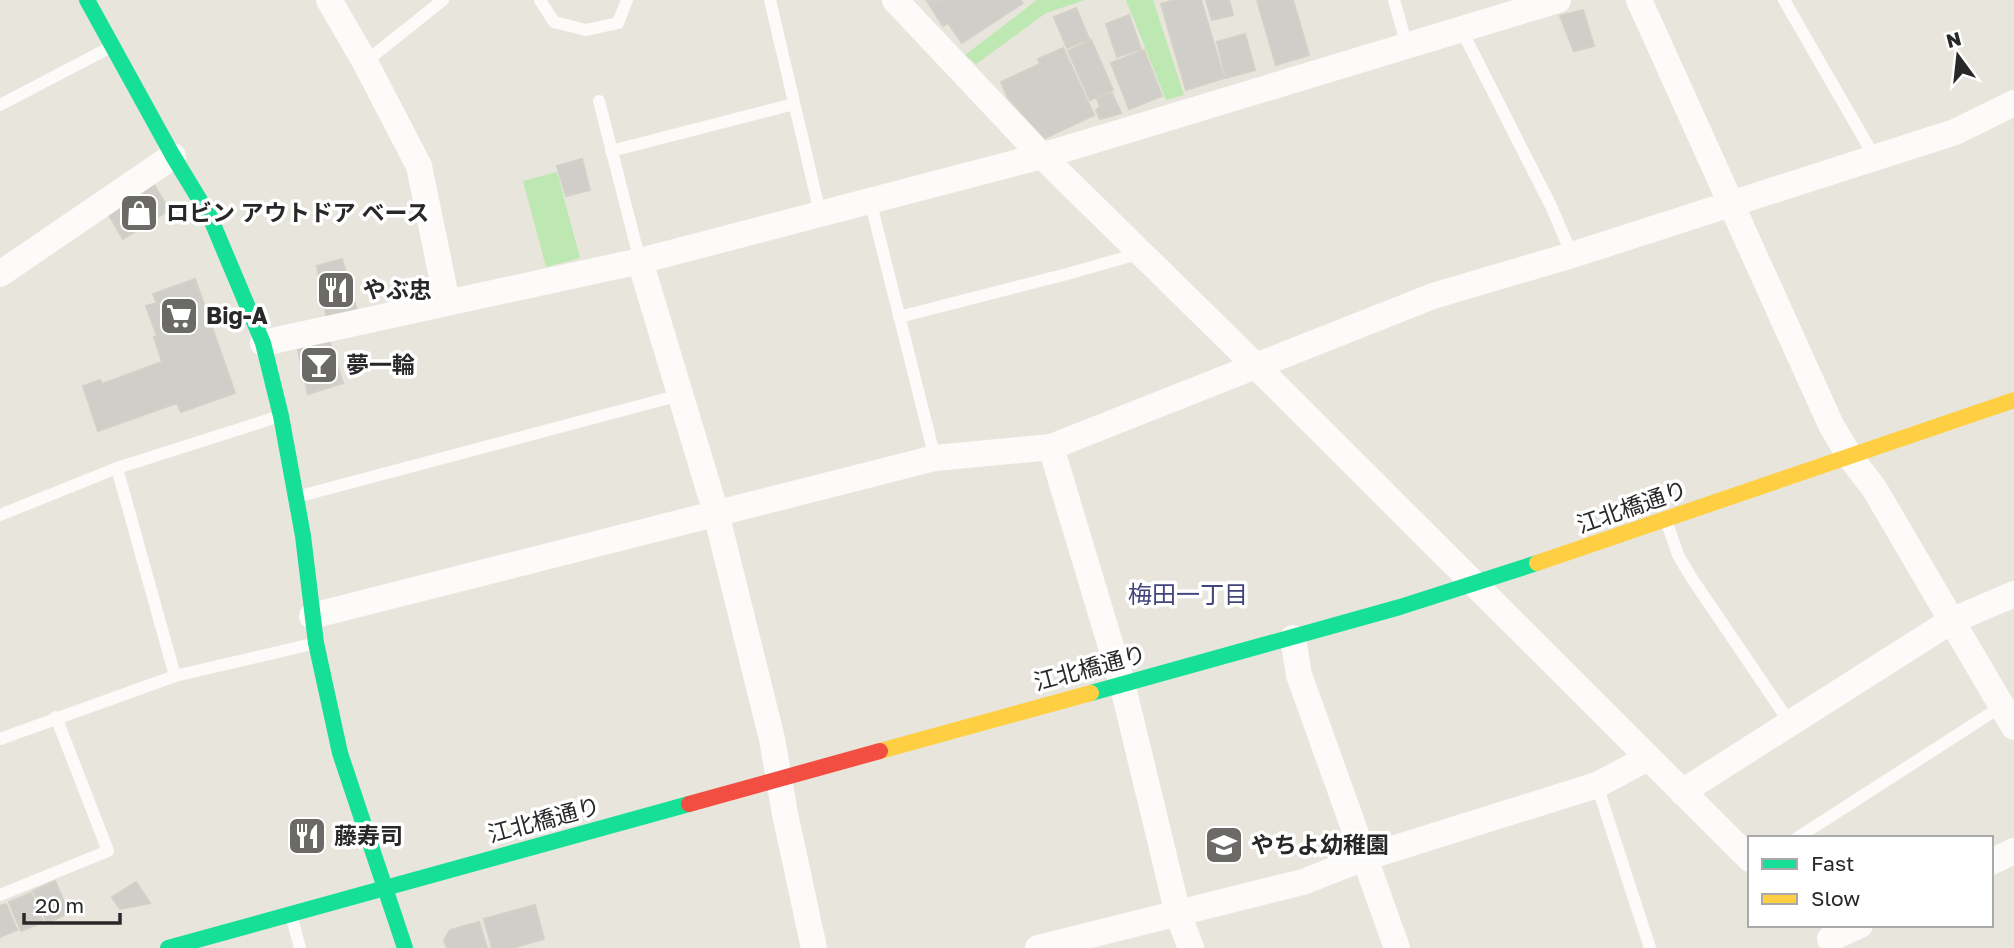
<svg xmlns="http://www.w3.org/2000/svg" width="2014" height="948" font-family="'Golos Text','Noto Sans JP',sans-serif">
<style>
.green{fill:#bee8b1}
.building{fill:#d0cec8;stroke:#d3d0c8;stroke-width:2}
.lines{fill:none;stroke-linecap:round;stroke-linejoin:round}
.lane{stroke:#fcfbfa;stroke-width:12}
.street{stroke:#fcfbfa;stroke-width:26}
.fast{stroke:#16e098;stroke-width:16}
.slow{stroke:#ffcf43;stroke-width:16}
.jam{stroke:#f24e42;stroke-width:16}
.labels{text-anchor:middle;stroke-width:7;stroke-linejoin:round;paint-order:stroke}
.poi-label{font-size:23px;font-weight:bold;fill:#282828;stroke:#fff;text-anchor:start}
.street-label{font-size:23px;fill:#282828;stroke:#fff}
.neighbourhood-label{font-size:24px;fill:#44447d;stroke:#fff}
</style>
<rect width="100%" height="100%" fill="#e8e5dc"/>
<path class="green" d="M1037,0H1085L1046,13L976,64L965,55Z
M1126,0H1153L1184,95L1166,100Z
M557,172L580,258L546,267L523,181Z"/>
<path class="building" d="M1020,0L1023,3L962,43L948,23L943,26L927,1Z
M1174,0H1201L1224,78L1186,90L1161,4Z
M1206,0H1229L1233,15L1212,20Z
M1257,0H1293L1309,55L1276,65Z
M1076,8L1089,39L1067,48L1054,17Z
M1583,10L1594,46L1574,51L1560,16Z
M1129,15L1141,49L1117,57L1106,24Z
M1245,34L1255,70L1226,78L1217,42Z
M1091,40L1113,90L1090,100L1068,51Z
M1063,48L1094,115L1045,138L1008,98L1001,82L1040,64L1038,59Z
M1144,50L1162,96L1129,109L1111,63Z
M1112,93L1121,113L1100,119L1096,110L1100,107L1097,99Z
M582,159L590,190L566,196L557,166Z
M154,185L169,210L123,239L109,215Z
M342,259L358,314L327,320L317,266Z
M195,279L235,393L181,412L177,403L98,431L83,386L100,380L102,384L162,362L154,337L157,336L146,306L157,303L153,294Z
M328,337L343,383L308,394L297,346Z
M55,881L69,913L47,923L33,891Z
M136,882L150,903L120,909L112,897Z
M31,893L43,922L21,931L9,902Z
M6,904L17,930L0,937V906Z
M535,905L544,939L512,948H492L484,919Z
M479,922L487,948H447L444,940L450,930Z"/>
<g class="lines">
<path class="lane" d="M540,0L554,22L586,30L618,23L627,0
M770,0L820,213
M1394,0L1407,46
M1784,0L1867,144L1872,159
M1461,29L1551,206L1572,255
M365,62L443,0
M599,101L640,261
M0,105L109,48
M611,151L794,104
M870,200L935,458
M899,317L1067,274L1141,253
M117,468L175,676
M300,496L680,395
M0,515L117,468L277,417
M1667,523L1678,555L1691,577L1790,723
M0,739L175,676L312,644
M1597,785L1650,948
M1797,838L2002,706
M0,895L108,851L56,717
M292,918L300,948"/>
<path class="street" d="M329,0L365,62L419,166L447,302
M895,0L1042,156L1255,365L1750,859
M1639,0L1831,425L1850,457L1874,488L2014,727
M640,261L716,513L772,739L785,814L814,948
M0,274L173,156
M263,343L640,261L1042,156L1558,0
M1051,447L1122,683L1178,914L1191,948
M312,616L935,458L1051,447L1433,296L1572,255L1955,132L2014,103
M1293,638L1299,675L1397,948
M1682,792L1951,621L2014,594
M1991,862L2014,851
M1830,939L1860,925
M1038,948L1303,882L1364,858L1597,785L1648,758"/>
<path class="fast" d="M87,0L173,156L210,217L263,343L281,416L303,536L316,643L340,753L405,948
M1091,693L1400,607L1537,563
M168,948L689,804"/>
<path class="slow" d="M1537,563L2014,400
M880,751L1091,693"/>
<path class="jam" d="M689,804L880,751"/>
</g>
<defs>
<symbol id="shop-square" viewBox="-11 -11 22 22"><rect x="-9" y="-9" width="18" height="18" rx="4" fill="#6b6a67" stroke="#fff"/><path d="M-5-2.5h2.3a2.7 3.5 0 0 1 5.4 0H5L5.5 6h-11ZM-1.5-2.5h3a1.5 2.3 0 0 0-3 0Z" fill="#fff"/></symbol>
<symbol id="restaurant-square" viewBox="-11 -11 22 22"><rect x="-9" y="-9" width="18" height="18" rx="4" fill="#6b6a67" stroke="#fff"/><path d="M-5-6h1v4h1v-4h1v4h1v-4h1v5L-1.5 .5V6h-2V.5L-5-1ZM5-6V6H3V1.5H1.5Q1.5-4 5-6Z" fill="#fff"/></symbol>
<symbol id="supermarket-square" viewBox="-11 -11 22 22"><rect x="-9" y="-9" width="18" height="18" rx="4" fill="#6b6a67" stroke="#fff"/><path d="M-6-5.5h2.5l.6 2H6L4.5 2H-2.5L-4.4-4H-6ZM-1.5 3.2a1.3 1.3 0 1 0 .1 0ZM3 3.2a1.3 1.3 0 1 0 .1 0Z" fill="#fff"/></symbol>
<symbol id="bar-square" viewBox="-11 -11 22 22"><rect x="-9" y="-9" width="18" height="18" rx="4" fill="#6b6a67" stroke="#fff"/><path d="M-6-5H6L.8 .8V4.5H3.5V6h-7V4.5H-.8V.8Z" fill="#fff"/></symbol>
<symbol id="school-square" viewBox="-11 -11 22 22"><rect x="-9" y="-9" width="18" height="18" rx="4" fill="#6b6a67" stroke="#fff"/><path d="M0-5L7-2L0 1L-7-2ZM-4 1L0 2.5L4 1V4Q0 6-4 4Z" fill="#fff"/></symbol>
</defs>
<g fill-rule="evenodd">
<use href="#shop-square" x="117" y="191" width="44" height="44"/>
<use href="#restaurant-square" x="314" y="268" width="44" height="44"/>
<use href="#supermarket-square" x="157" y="294" width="44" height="44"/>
<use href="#bar-square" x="297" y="343" width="44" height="44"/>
<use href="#restaurant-square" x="285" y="814" width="44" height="44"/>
<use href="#school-square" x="1202" y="823" width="44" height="44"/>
</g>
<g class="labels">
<g class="poi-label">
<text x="166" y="221">ロビン アウトドア ベース</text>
<text x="363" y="298">やぶ忠</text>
<text x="206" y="324">Big-A</text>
<text x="346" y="373">夢一輪</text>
<text x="334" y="844">藤寿司</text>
<text x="1251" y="853">やちよ幼稚園</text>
</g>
<g class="street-label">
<text transform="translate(1632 507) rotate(-19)" y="8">江北橋通り</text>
<text transform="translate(1090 668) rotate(-15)" y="8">江北橋通り</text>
<text transform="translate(544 820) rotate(-15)" y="8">江北橋通り</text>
</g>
<g class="neighbourhood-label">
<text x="1188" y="603">梅田一丁目</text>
</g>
</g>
<rect x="1748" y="836" width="245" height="91" fill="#ffffff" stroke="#a9a9a9" stroke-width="2"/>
<rect x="1762" y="859" width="35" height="10" fill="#16e098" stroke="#a9a9a9" stroke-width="2"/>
<text x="1811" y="871" font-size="21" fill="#282828">Fast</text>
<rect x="1762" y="894" width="35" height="10" fill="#ffcf43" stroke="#a9a9a9" stroke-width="2"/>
<text x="1811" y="906" font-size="21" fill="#282828">Slow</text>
<g transform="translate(1958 56) rotate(345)" stroke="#ffffff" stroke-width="5" paint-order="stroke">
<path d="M0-5L12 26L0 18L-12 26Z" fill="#282828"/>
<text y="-10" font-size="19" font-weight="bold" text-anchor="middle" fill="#282828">N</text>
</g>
<path d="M24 913v10h96v-10" fill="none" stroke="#282828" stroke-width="3.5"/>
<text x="35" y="913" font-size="21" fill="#282828" stroke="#ffffff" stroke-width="5" paint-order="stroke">20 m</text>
</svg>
